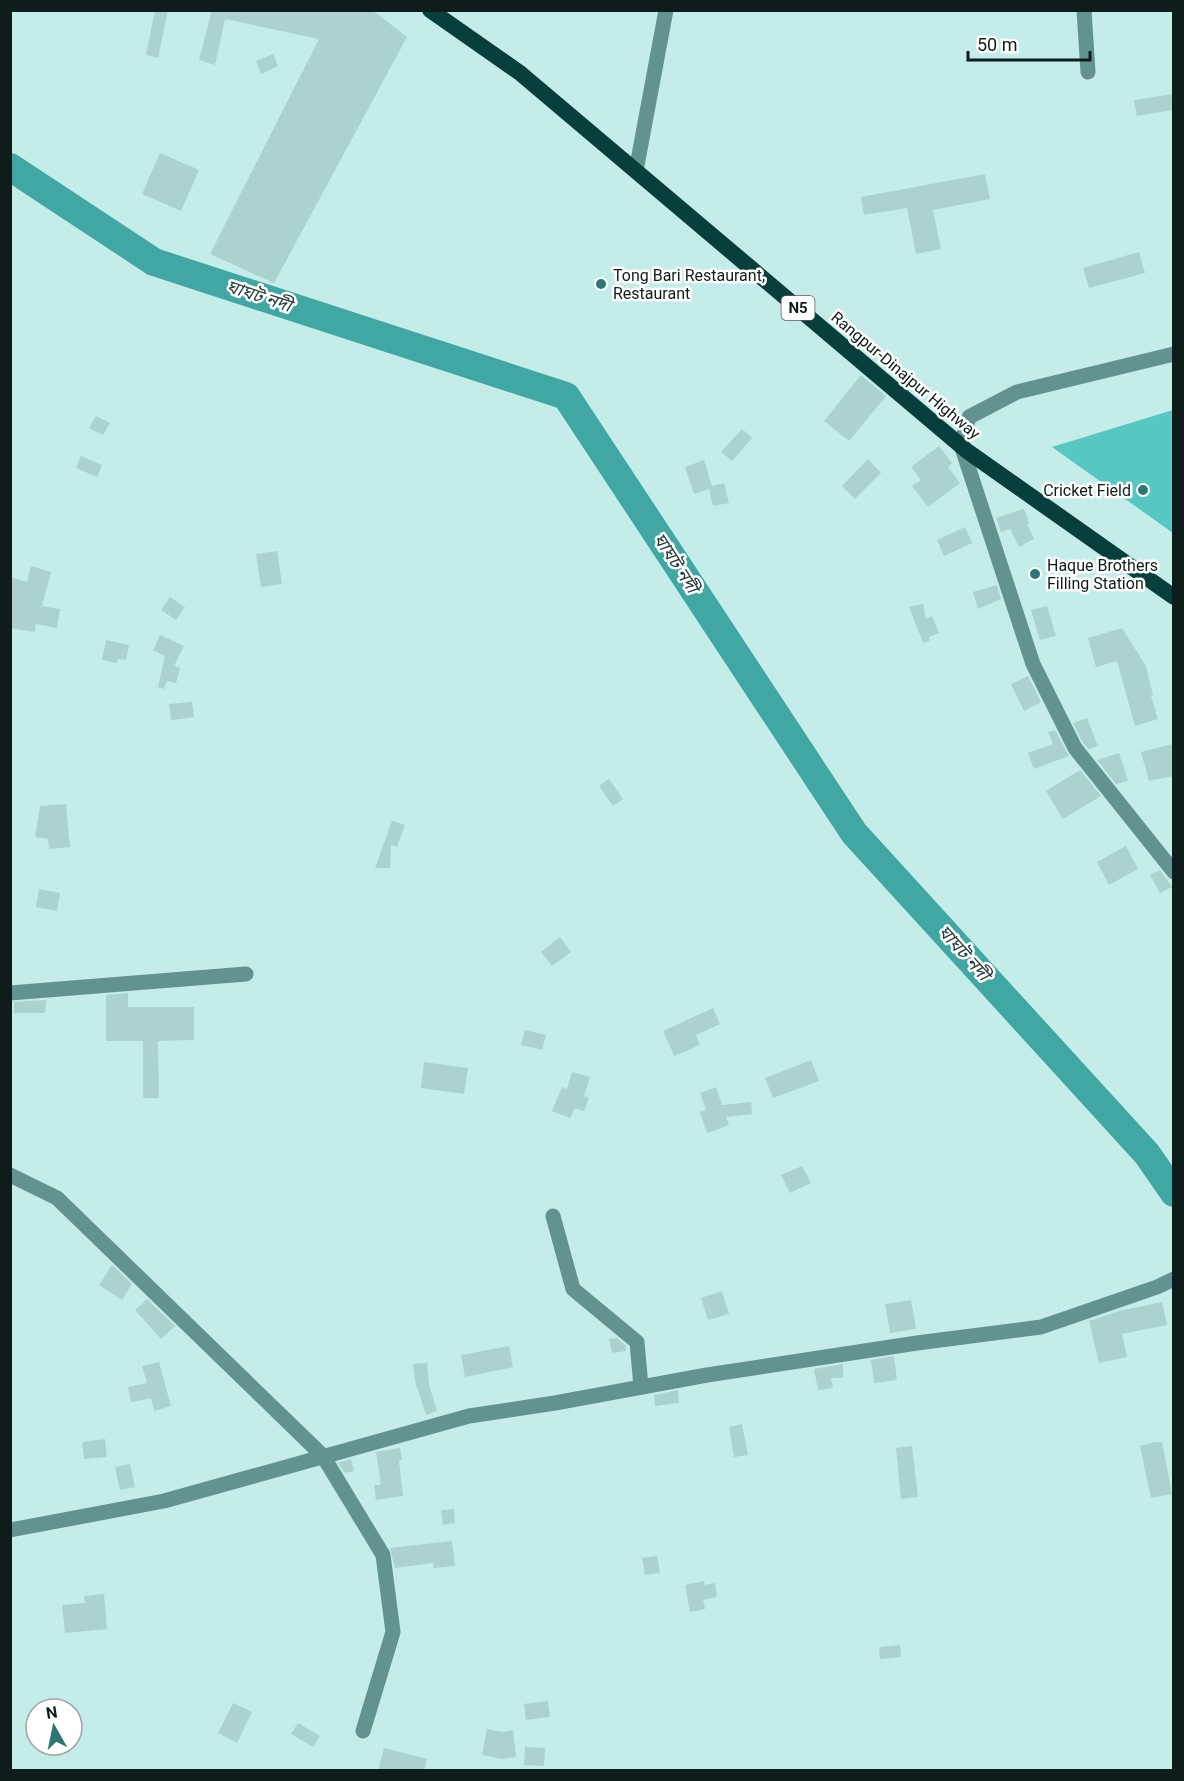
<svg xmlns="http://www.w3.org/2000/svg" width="1184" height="1781" font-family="Roboto,'Noto Sans Bengali',sans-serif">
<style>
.green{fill:#57c7c1}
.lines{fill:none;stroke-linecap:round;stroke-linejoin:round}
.river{stroke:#41a7a2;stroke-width:28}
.building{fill:#abd2cf}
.minor{stroke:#639390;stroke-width:15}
.trunk{stroke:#083e3c;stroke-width:16}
.poi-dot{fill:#2d7673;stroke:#fff;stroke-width:2}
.labels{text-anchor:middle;stroke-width:5;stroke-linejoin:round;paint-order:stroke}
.shield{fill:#fff;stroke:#566160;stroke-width:1.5}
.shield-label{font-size:15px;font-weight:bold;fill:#0e1d1c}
.poi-label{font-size:16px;fill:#0e1d1c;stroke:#fff;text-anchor:start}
.street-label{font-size:16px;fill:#0e1d1c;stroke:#fff}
.water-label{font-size:18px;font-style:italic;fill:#233b39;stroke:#fff}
</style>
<rect width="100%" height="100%" fill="#c4ece9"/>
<path class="green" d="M1173,410V533L1052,447Z"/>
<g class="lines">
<path class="river" d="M10,167L154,262L566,396L854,833L1147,1154L1174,1193"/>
</g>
<path class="building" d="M155,10H168L158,58L146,55Z
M212,10H370L379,15L407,37L274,283L210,254L319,39L225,19L215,65L199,60Z
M273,54L278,66L261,74L256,61Z
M1173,94V110L1137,116L1134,100Z
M160,153L199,170L181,211L142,194Z
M985,174L990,199L933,210L941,249L916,254L907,208L864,215L861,197Z
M1139,252L1145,273L1089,288L1083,268Z
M861,375L886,396L849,441L824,421Z
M96,416L110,423L103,435L89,428Z
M742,429L752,438L732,461L721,452Z
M939,446L952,463L948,467L960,483L928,507L912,486L921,480L911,467Z
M81,456L102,465L97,477L76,468Z
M868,459L881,473L855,499L842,486Z
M704,460L712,486L724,483L729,503L713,506L709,489L694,494L685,467Z
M1024,509L1029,523L1027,524L1034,539L1019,547L1010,529L1001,532L996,518Z
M965,527L972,543L944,556L937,540Z
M277,551L282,584L261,587L256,554Z
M31,566L51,572L42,606L60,609L57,628L36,624L35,632L10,628V577L27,582Z
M997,585L1001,599L978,609L973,592Z
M170,597L185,607L176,620L161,610Z
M923,604L926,619L932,616L939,633L929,637L930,641L923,643L909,607Z
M1047,606L1056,636L1040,640L1031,610Z
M1122,628L1146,666L1153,695L1151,696L1158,719L1135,726L1117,661L1096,667L1088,638Z
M160,635L184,646L174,666L180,668L176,683L167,681L164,689L158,687L165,656L153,650Z
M106,640L129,645L126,660L118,659L117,663L102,660Z
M1028,676L1041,702L1024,711L1011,684Z
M192,702L194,717L171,720L169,704Z
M1087,718L1098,746L1089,749L1083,743L1073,723Z
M1055,730L1069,756L1034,769L1028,753L1053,744L1048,732Z
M1173,744V776L1149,781L1141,752Z
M1119,753L1128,781L1116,784L1097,760Z
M1080,770L1101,796L1063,819L1046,791Z
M609,779L623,799L613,806L599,786Z
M66,804L70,847L49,849L48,839L35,837L40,806Z
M392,821L405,825L397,847L391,845L390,868H375Z
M1126,846L1138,869L1109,885L1097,862Z
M1160,870L1172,887L1160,893L1150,875Z
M39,889L60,893L57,911L36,907Z
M560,937L571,952L552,966L541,952Z
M128,993V1007H194V1040L158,1041L159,1098H143V1041H106V995Z
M46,1000L45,1013H14V1002Z
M713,1008L720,1024L696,1035L700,1045L674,1056L663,1031Z
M525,1030L546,1035L542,1050L521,1045Z
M811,1060L819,1081L773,1098L765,1078Z
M424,1062L468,1068L464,1094L421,1088Z
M572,1072L590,1077L584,1096L589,1098L584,1111L575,1108L570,1118L552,1111L562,1087L567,1089Z
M716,1087L722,1105L751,1102L752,1114L726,1117L729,1125L707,1133L700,1112L706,1110L700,1093Z
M802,1166L811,1183L790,1193L781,1175Z
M112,1265L132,1284L122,1300L99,1285Z
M722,1291L729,1314L708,1320L701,1298Z
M147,1299L175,1326L161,1339L135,1310Z
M911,1300L916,1329L890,1333L885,1304Z
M1162,1302L1167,1325L1122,1334L1127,1357L1099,1363L1089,1321L1119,1311Z
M617,1338L625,1345L626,1351L612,1353L609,1339Z
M509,1346L513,1367L465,1377L461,1355Z
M894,1356L897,1380L874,1383L871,1360Z
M159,1362L171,1406L154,1411L151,1398L131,1402L128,1387L147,1383L142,1366Z
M427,1363L429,1385L437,1411L426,1415L417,1387H416L413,1364Z
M843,1364V1378H831L833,1388L818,1390L814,1369Z
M678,1390L679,1403L655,1406L654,1395Z
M742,1424L748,1455L734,1457L729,1427Z
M105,1439L107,1457L84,1459L82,1442Z
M1155,1442H1162L1172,1494L1151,1498L1140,1446Z
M912,1446L918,1497L901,1499L896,1448Z
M400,1448L402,1460L399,1461L403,1496L376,1500L374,1485H381L376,1452Z
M351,1459L354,1471L345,1473L338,1463Z
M130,1464L135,1487L120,1490L115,1467Z
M454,1509L455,1523L443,1525L441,1510Z
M452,1541L455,1566L434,1568L433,1563L395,1568L390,1548Z
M657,1556L660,1573L645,1575L642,1558Z
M704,1581L705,1585L715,1583L717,1597L703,1600L705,1609L690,1612L685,1585Z
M104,1594L107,1629L65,1633L62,1605L85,1603L84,1596Z
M900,1645L901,1657L880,1659L879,1647Z
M548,1701L550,1717L526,1720L524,1704Z
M233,1703L252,1712L237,1743L218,1733Z
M298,1723L320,1736L313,1747L291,1734Z
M487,1729L502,1732L513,1730L516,1757L502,1759L482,1755Z
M525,1747L545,1748L544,1766L524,1765Z
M384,1748L427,1759L424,1770H378Z"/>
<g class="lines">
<path class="minor" d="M1084,10L1088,72
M636,171L666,10
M1174,354L1017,392L969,417L961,445L1033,664L1075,748L1174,872
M10,993L246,974
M10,1175L57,1198L323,1456L383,1555L393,1632L363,1731
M553,1216L573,1289L637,1342L641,1387
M10,1530L164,1501L469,1416L555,1403L707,1375L917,1343L1041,1327L1157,1287L1174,1279"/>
<path class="trunk" d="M430,10L520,73L967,451L1174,597"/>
</g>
<g class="poi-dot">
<circle cx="601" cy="284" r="6"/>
<circle cx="1143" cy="490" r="6"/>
<circle cx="1035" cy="574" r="6"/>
</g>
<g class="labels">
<rect class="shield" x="781.5" y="296" width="33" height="24" rx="4.5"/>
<g class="shield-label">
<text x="798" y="313">N5</text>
</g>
<g class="poi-label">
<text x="613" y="281">Tong Bari Restaurant,<tspan x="613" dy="18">Restaurant</tspan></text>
<text x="1131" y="496" text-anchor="end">Cricket Field</text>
<text x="1047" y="571">Haque Brothers<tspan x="1047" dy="18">Filling Station</tspan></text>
</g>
<g class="street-label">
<text transform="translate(906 375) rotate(40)" y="6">Rangpur-Dinajpur Highway</text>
</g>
<g class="water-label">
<text transform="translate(259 296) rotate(18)" y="6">ঘাঘট নদী</text>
<text transform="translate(676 563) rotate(57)" y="6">ঘাঘট নদী</text>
<text transform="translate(964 953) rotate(48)" y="6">ঘাঘট নদী</text>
</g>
</g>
<rect width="1184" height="1781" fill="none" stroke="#0e1d1c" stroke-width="24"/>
<g transform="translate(54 1727) rotate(351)"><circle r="28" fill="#ffffff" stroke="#9fa5a4" stroke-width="1.5"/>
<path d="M0-4.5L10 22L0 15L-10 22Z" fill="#2d7673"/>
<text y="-9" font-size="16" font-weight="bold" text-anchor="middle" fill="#0e1d1c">N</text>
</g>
<path d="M968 51v9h122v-9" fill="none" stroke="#0e1d1c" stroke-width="3"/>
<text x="977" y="51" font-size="18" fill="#0e1d1c" stroke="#ffffff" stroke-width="4.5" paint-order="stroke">50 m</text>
</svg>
